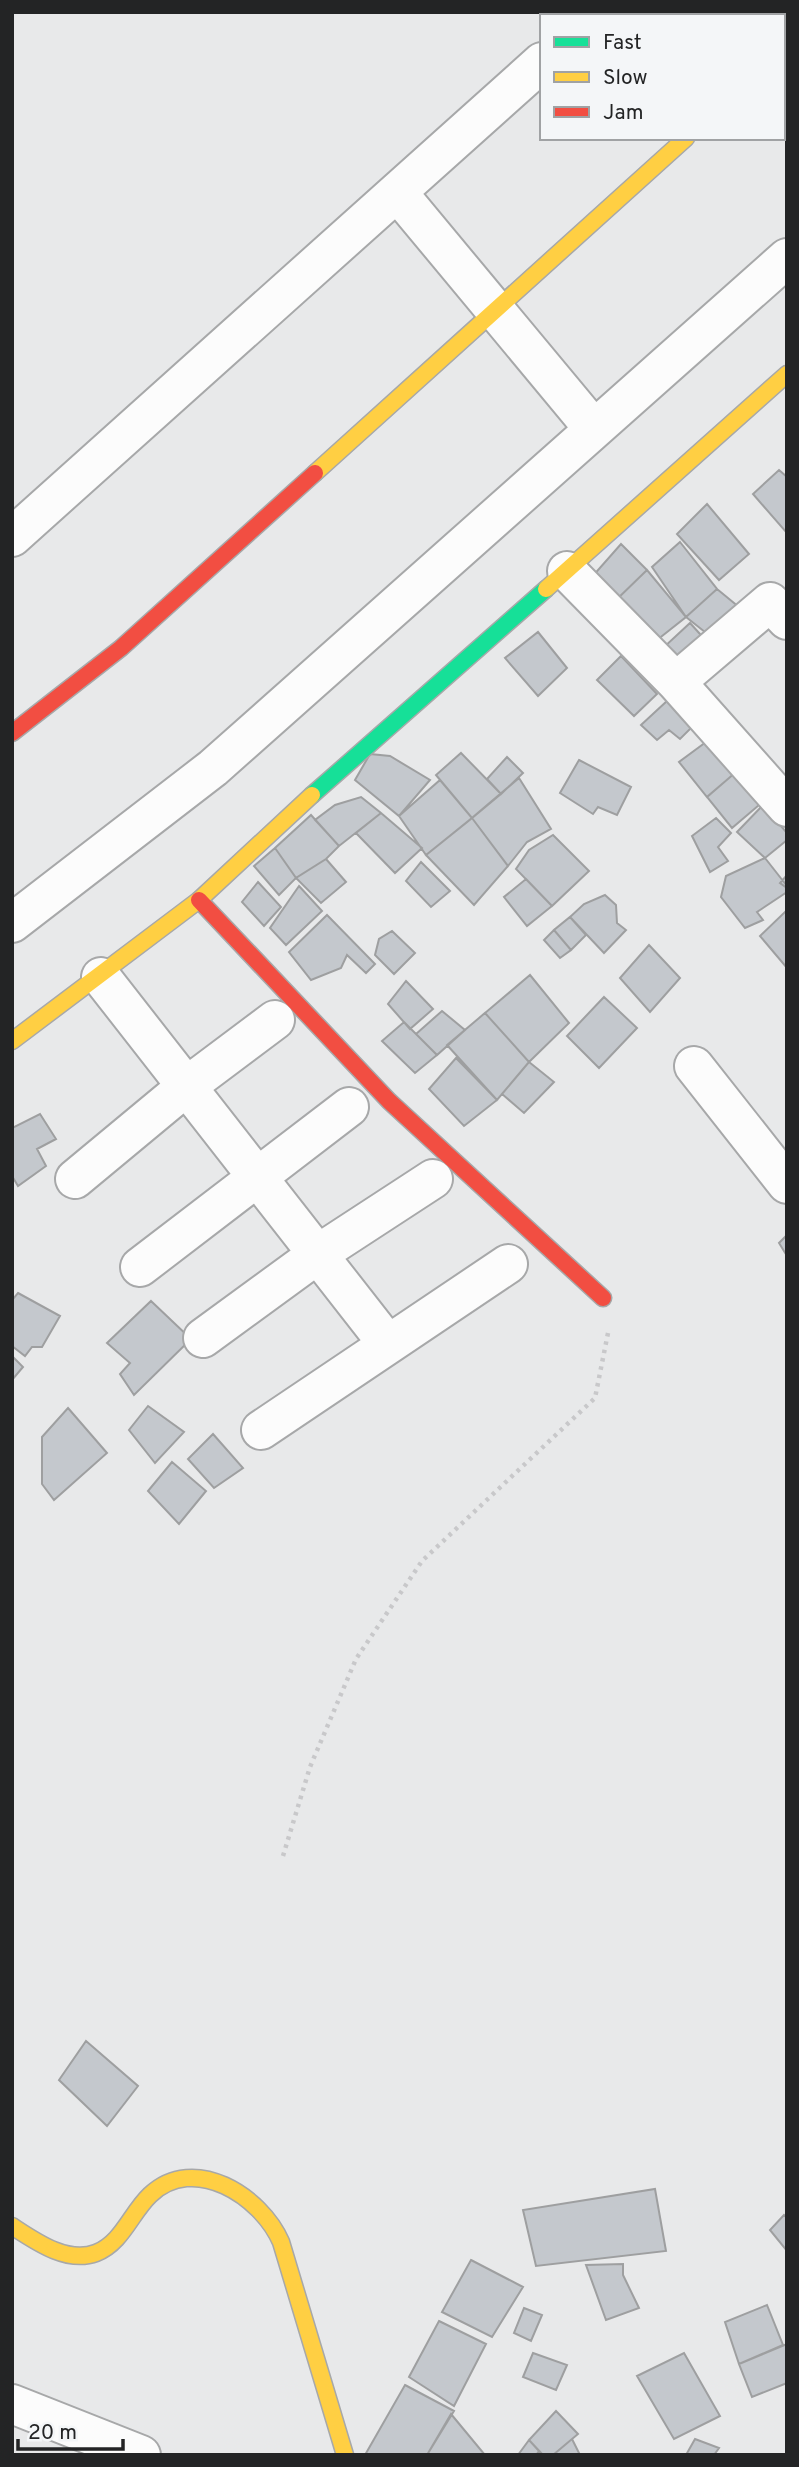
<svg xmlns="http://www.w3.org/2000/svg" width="799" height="2467" font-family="Overpass,sans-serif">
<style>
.building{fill:#c4c8cd;stroke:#9e9fa0;stroke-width:2}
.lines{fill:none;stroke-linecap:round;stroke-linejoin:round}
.street-casing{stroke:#a7a8a9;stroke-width:42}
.fast-casing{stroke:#a7a8a9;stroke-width:19}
.slow-casing{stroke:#a7a8a9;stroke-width:19}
.jam-casing{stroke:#a7a8a9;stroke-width:19}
.path{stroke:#c8c8ca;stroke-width:4.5;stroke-dasharray:3.5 5;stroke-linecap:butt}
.street{stroke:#fcfcfc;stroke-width:38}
.fast{stroke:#16e098;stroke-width:16}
.slow{stroke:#ffcf43;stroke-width:16}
.jam{stroke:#f24e42;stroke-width:16}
</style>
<rect width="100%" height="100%" fill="#e8e9ea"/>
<path class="building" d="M779,470L787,477L786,532L753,494Z
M707,504L749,554L719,580L677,534Z
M680,542L717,589L686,617L652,567Z
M621,544L647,570L613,603L591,578Z
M647,570L686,617L652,644L613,603Z
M717,589L745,612L715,640L686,617Z
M690,623L709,644L680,669L663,648Z
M538,632L567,668L538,696L505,658Z
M621,656L657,694L634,716L597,680Z
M667,701L691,728L680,739L669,730L657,740L641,725Z
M706,742L736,772L707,797L679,762Z
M461,753L501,794L472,818L436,775Z
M370,754L390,756L430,780L399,816L355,780Z
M507,757L523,773L501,794L487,779Z
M579,760L631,787L617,815L598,807L593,814L560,793Z
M736,772L766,799L732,828L707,797Z
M519,778L551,829L527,842L508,866L472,818Z
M440,780L472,818L426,855L399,816Z
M361,797L381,813L339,846L315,820L335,805Z
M763,805L787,833V840L765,858L737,832Z
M381,813L422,848L395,873L356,833Z
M311,815L339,846L326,859L296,878L275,848Z
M472,818L508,866L474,905L426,855Z
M716,818L731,833L718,847L728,861L710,872L692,836Z
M553,835L589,871L552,906L516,869L529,850Z
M275,848L296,878L279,895L254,866Z
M765,858L787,886V892L757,912L763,920L745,928L721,897L726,876Z
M326,859L346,882L321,903L296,878Z
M421,862L450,891L431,907L406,881Z
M787,875V888L780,883Z
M526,879L552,906L527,926L504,897Z
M258,882L281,907L264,926L242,902Z
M299,886L322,911L286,945L270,928Z
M605,895L616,905L617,923L626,930L604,953L570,917L584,904Z
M787,910V968L760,936Z
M327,915L375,964L366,973L347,955L341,968L311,980L289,952Z
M570,917L586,935L571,950L554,930Z
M554,930L571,950L560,958L544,940Z
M392,931L415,953L394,974L375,955L379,939Z
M649,945L680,978L650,1012L620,978Z
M530,975L569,1023L529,1062L485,1013Z
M406,981L433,1009L410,1029L388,1004Z
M604,997L637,1028L599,1068L567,1036Z
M442,1011L465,1030L437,1055L416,1034Z
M485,1013L529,1062L497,1100L447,1045Z
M404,1022L437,1055L415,1073L382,1041Z
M456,1058L497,1100L464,1126L429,1089Z
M529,1062L554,1082L524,1113L502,1094Z
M40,1114L56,1139L37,1149L46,1166L18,1186L12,1176V1128Z
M787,1235V1256L779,1243Z
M18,1293L60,1316L42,1347H32L25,1356L12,1346V1300Z
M151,1301L191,1339L134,1395L120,1374L130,1363L107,1343Z
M12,1356L23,1367L12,1380Z
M148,1406L184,1432L155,1463L129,1430Z
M68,1408L107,1453L54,1500L42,1484V1437Z
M213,1434L243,1468L214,1488L188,1459Z
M172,1462L206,1491L179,1524L148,1491Z
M86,2041L138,2086L107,2126L59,2080Z
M655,2189L666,2251L536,2266L523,2210Z
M784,2215L787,2218V2251L770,2230Z
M471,2260L523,2287L492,2337L442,2312Z
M623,2264V2275L639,2308L606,2320L586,2265Z
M767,2305L783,2345L739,2364L725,2322Z
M524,2308L542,2315L531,2341L514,2333Z
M439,2321L486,2344L454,2406L409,2377Z
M787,2344V2383L752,2397L739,2364Z
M533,2353L567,2365L556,2390L523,2377Z
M684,2353L720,2416L674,2439L637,2376Z
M405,2385L454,2411L427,2455H365Z
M556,2411L578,2434L553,2455H543L529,2440Z
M451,2414L485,2455H427Z
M572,2439L580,2455H553Z
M695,2439L719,2448L714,2455H686Z
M529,2440L539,2451L536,2455H518Z"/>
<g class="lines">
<defs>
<path id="street" d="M593,16L597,12
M783,52L787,49
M397,192L594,429
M12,537L542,62
M567,571L676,682L787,807
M676,682L770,602L787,620
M12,923L213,768L787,258
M101,977L387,1343
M694,1066L787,1184
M75,1179L187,1086L275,1020
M140,1267L349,1107
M203,1338L318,1254L433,1179
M261,1430L508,1264
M12,2404L141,2455"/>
<path id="fast" d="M312,795L546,589"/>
<path id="slow" d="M315,473L686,138
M546,589L787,374
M12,1041L199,900L312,795
M12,2226C35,2241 67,2264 96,2253C122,2243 131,2213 150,2195C194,2153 261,2196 281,2242L345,2455"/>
<path id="jam" d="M12,733L121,648L315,473
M199,900L389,1101L603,1298"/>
</defs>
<use href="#street" class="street-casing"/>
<use href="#fast" class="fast-casing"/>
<use href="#slow" class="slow-casing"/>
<use href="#jam" class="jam-casing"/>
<path class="path" d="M283,1856L310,1767L356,1659L422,1561L595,1398L608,1333"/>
<use href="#street" class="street"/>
<use href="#fast" class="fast"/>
<use href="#slow" class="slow"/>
<use href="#jam" class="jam"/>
</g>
<rect width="799" height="2467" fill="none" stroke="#232425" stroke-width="28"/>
<rect x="540" y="14" width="245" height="126" fill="#f4f6f8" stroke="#a0a2a4" stroke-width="2"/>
<rect x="554" y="37" width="35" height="10" fill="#16e098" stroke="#a0a2a4" stroke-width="2"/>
<text x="603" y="49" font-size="21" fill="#232425">Fast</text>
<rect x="554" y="72" width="35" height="10" fill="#ffcf43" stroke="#a0a2a4" stroke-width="2"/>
<text x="603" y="84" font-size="21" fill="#232425">Slow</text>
<rect x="554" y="107" width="35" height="10" fill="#f24e42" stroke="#a0a2a4" stroke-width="2"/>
<text x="603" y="119" font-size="21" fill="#232425">Jam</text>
<path d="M18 2439v10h105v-10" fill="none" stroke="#232425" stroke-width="3.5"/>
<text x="28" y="2439" font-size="21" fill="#232425" stroke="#f4f6f8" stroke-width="5" paint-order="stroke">20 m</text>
</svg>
